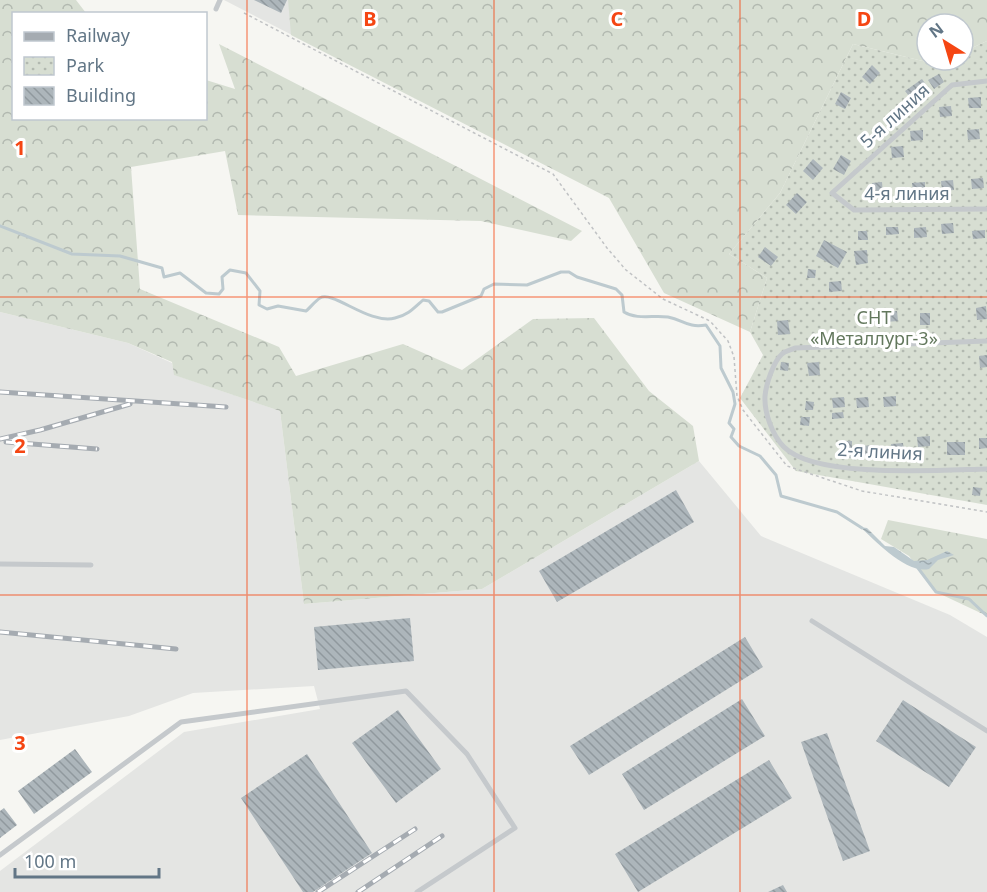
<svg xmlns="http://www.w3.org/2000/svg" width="987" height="892" font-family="'Noto Sans',sans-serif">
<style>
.built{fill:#e4e5e3}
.forest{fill:url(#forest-crowns)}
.park{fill:url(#park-dots)}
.water{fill:url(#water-ripples)}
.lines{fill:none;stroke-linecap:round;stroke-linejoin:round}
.stream{stroke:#bdcacf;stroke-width:3}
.building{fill:url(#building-back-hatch)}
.path{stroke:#c0c2c4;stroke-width:1.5;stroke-dasharray:3 3;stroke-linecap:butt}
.lane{stroke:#c5c9cc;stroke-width:5}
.rail-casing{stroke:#a5abb1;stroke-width:5}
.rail{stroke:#fff;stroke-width:3;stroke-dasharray:9;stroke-linecap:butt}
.grid{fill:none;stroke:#f54613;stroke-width:1.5;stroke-opacity:0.55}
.labels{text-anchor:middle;stroke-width:6;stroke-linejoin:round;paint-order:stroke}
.street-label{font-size:18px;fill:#627686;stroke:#fff}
.park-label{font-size:18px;fill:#63785d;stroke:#fff}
.grid-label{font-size:20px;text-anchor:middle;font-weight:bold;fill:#f54613;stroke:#fff;stroke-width:6;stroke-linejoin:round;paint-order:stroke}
</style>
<defs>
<pattern id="forest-crowns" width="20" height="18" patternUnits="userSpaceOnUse" patternTransform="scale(1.5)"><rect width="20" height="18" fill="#d7ded2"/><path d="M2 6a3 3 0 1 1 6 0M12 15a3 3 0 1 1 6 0" fill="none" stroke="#b2b9b0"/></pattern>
<pattern id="park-dots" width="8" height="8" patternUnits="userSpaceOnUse" patternTransform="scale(1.5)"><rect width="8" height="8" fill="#d7ded2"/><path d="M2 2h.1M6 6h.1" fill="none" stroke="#b2b9b0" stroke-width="1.8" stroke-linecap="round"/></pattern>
<pattern id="water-ripples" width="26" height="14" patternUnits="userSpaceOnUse" patternTransform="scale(1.5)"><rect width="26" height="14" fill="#bdcacf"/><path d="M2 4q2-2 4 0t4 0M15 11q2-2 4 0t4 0" fill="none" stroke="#9da9ae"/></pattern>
<pattern id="building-back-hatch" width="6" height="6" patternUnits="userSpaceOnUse" patternTransform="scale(1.5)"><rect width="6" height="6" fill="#adb6bb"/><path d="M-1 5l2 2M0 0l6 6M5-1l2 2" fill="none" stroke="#90999e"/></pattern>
</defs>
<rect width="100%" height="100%" fill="#f6f6f2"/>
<path class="built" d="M224,0H292L296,37Z
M0,312L128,343L172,363L175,375L280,411L304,604L482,589L699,461L761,536L950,615L987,637V892H0V871L184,732L320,709L314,686L193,693L129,716L0,740Z"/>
<path class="forest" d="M0,0H76L86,13L14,14V118H206V80L235,89L219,44L582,231L571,241L481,221L238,215L225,151L131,167L140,289L279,347L296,376L403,344L462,370L533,319L594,318L649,391L693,426L699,461L482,589L304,604L280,411L174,375L172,362L128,343L0,312Z
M288,0H987V41L963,52V24H927V60H944L935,64L853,44L780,193L729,254L767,278L750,332L664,293L609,198L291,35Z
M888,520L987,539V616L936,592L909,556L881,539Z"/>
<path class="park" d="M987,41V505L796,471L740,398L763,355L750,332L767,278L729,254L780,193L853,44L935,64L944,60H963V52Z"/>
<path class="water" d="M860,527L867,528L885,546L894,547L914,561L927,560L947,551L954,555L938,560L929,569C906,574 876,541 860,527Z"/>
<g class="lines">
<path class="stream" d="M0,226L72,254L120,256L162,268L164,277L180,273L206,293L219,294L223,289L222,277L230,270L246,273L260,291L259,305L267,309L278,306L306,311C310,308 315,301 320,298C333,290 369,325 395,318C408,315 414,308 423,300L429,301L438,312H442L481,296L484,289L494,284L527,285L561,272H569L577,277L616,289L622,295L624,312C637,320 653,315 668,317C684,320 687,328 706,325L720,346L721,368L733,392L735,404L729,423L734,429L731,437L739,446L760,456L776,475L781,496L837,512L862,528
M918,568L936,592L969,599L987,616"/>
</g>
<path class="building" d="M254,0H287L281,13Z
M872,65L880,73L870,84L862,77Z
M939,74L944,82L934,89L928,80Z
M922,79L929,89L912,100L905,91Z
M841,92L851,98L845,109L835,104Z
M981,97V108H969L968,98Z
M951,106L952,116L940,117L939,107Z
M979,129L980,139L968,140L967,130Z
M923,130V140L911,141L910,131Z
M903,146L904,157L892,158L891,147Z
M841,155L851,161L844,175L833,169Z
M813,159L823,168L813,180L803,171Z
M983,178L984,188L972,189L971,179Z
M953,180L954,190L942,191L941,181Z
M882,182L883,194L873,195L872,183Z
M925,182V192L913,193L912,183Z
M797,193L807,202L796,214L786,205Z
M953,223L954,233L942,234L941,224Z
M886,227H898L899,234L886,235Z
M926,227L927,237L914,238V228Z
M985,230V238L973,239L972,231Z
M858,231H867L868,240H858Z
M824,240L847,252L838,268L816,256Z
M765,247L778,257L771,266L758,257Z
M867,250L868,263L856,265L854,251Z
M808,269L816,270L815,278H807Z
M841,281L842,291L829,292V282Z
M986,306L987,319L977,320L976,308Z
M897,311L898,321L886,322L885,312Z
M920,313H930V325H920Z
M788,320L790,334L778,335L777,321Z
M987,355V367L980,368L979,356Z
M781,362L789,363L788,371L780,370Z
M819,362L820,375L809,376L807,363Z
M896,396V406L884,407L883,397Z
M844,397L845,407L833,408L832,398Z
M868,397L869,407L857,408L856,398Z
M806,401L814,402L813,410H805Z
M843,412L844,418L832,419V413Z
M801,417H810L809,426L800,425Z
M930,436V446L918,447L917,437Z
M979,438H987V448L979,449Z
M841,441H852V458H841Z
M947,442H965V455H947Z
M903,443L904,453L892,454L891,444Z
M875,445L876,455L863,456L862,446Z
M973,487L981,488L980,496L972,495Z
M676,490L694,522L557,602L539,571Z
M410,618L414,661L318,670L314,627Z
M745,637L763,667L589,775L570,746Z
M742,699L765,736L644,810L622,774Z
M903,700L976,747L949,787L876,741Z
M398,710L441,769L396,803L352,743Z
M827,733L870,851L843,861L801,742Z
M75,749L92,772L34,814L18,791Z
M307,754L372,853L313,892H303L241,798Z
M769,760L792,798L638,892L615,854Z
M4,808L17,825L0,838V811Z
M783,885L787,892H768Z"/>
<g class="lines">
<path class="path" d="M244,13L553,174L607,248L626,270L663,299L710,321L728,341L734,357L737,396L743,410L787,466L862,491L987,512"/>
<path class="lane" d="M216,9L220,0
M987,81L952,85L832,193L854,210L987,209
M987,341L795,348C791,350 785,351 782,354C773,362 766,385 765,396C764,412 772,435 784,447C815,479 942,470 987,469
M0,564L91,565
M812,621L987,731
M0,855L181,722L406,691L467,754L515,828L417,892"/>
<defs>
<path id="rail" d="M0,392L226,407
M0,439L40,430L130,404
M6,442L97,449
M0,632L176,649
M318,892L415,829
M358,892L442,836"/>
</defs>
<use href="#rail" class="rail-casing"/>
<use href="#rail" class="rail"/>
</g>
<path class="grid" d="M247,0V892M494,0V892M740,0V892M0,297H987M0,595H987"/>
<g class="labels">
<g class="street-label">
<text transform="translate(895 116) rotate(-42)" y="6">5-я линия</text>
<text x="907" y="200">4-я линия</text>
<text transform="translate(880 452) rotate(3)" y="6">2-я линия</text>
</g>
<g class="park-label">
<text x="874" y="324">СНТ<tspan x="874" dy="21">«Металлург-3»</tspan></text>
</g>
</g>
<g class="grid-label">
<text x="370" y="26">B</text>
<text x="617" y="26">C</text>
<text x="864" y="26">D</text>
<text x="20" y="155">1</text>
<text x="20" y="453">2</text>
<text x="20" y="750">3</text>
</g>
<rect x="12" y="12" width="195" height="108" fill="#ffffff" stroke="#c0c8cf" stroke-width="1.5"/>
<rect x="24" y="32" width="30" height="9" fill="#a5abb1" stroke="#c0c8cf" stroke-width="1.5"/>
<text x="66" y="42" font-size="18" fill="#627686">Railway</text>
<rect x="24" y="57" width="30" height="18" fill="url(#park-dots)" stroke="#c0c8cf" stroke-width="1.5"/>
<text x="66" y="72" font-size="18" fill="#627686">Park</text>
<rect x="24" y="87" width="30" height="18" fill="url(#building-back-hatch)" stroke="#c0c8cf" stroke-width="1.5"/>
<text x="66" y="102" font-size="18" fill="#627686">Building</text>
<g transform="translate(945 42) rotate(323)"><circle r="28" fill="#ffffff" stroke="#c0c8cf" stroke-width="1.5"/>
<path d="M0-4.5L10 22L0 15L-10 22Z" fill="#f54613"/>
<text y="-9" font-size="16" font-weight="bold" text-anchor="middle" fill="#627686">N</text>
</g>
<path d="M15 868v9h144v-9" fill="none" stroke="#627686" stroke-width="3"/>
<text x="24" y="868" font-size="18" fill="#627686" stroke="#ffffff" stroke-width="4.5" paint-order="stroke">100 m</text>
</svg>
